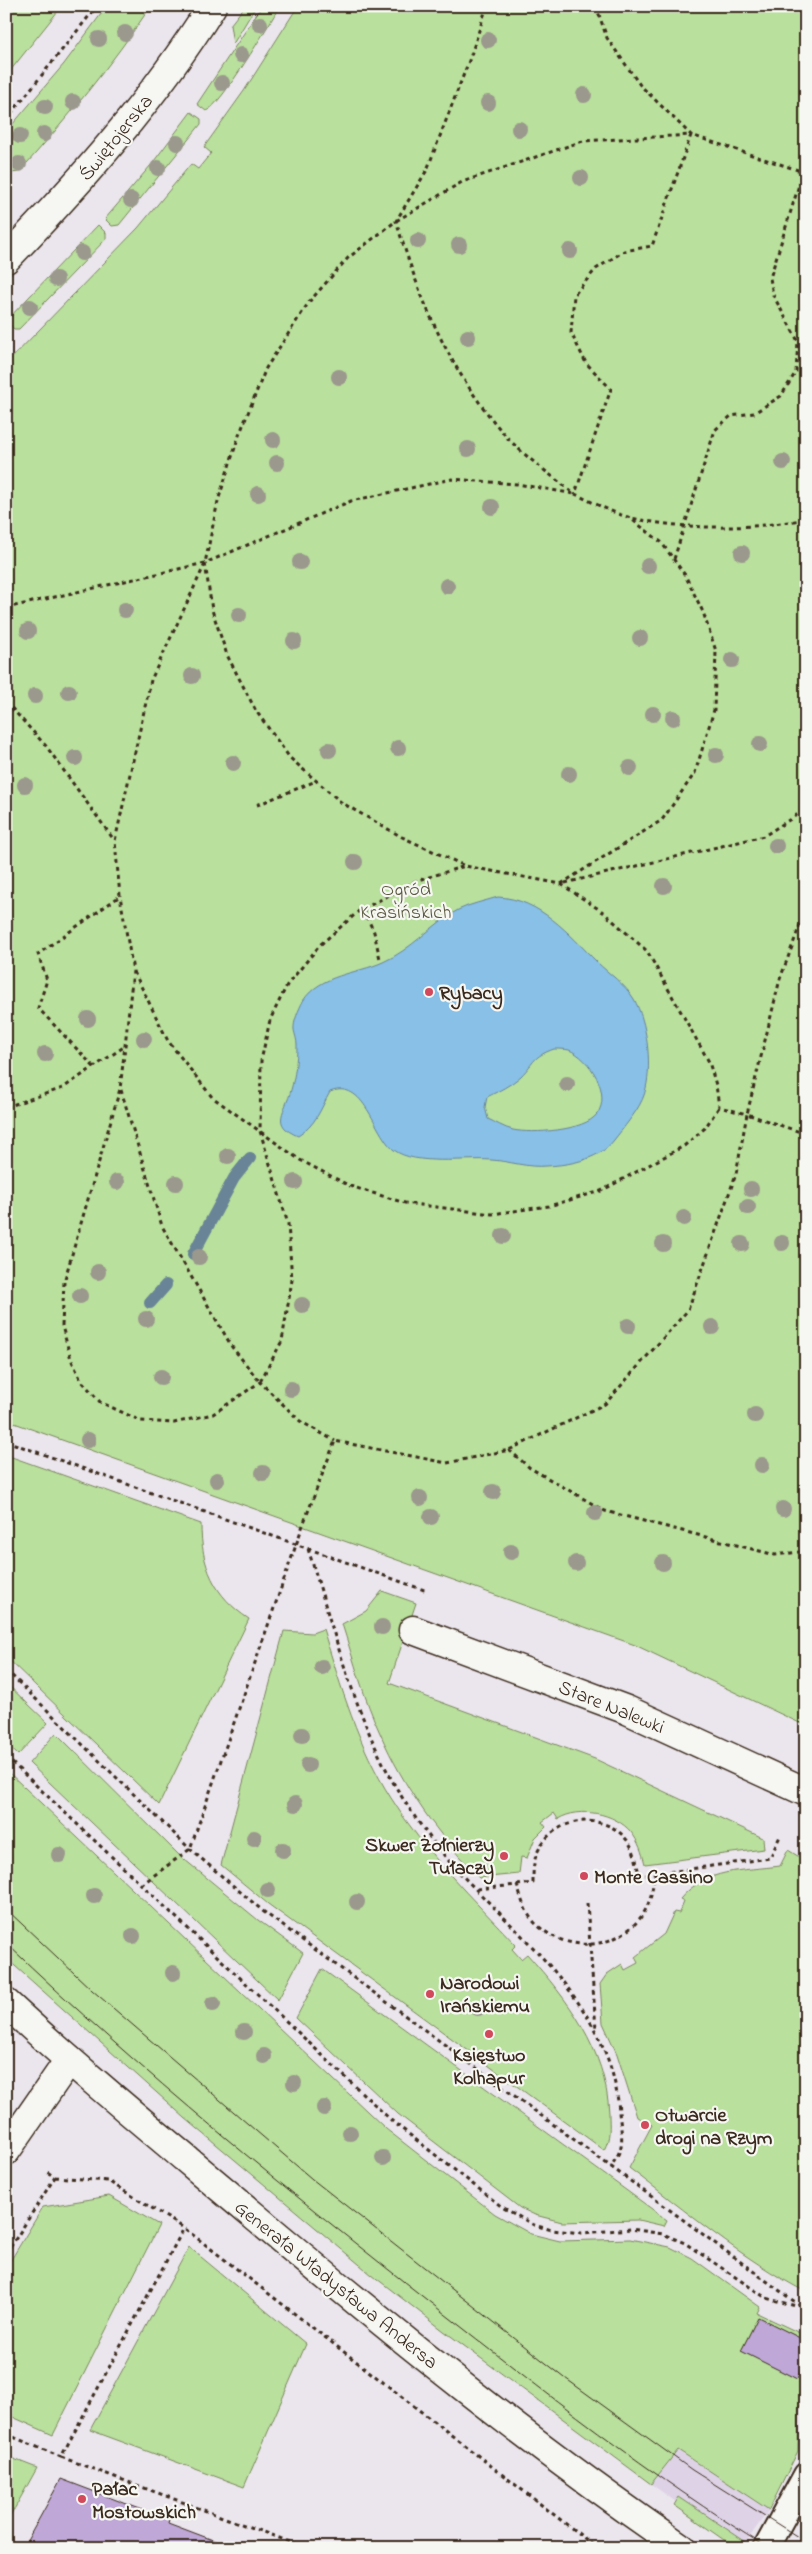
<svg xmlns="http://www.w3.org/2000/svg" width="812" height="2554" font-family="'Indie Flower',sans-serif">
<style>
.built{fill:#ded3e6}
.green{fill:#b9e09c;stroke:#7a855d}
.water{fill:#88c0e7;stroke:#698497;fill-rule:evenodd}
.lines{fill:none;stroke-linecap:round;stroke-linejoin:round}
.stream{stroke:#698497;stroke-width:12}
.building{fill:#bfa8d7;stroke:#3b2a1e}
.service-casing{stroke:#3b2a1e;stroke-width:28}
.minor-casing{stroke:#3b2a1e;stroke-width:31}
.tertiary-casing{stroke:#3b2a1e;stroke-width:31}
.secondary-casing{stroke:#3b2a1e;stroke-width:31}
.path{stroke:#3b2a1e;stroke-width:3;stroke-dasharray:4 4;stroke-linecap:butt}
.service{stroke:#f6f6f2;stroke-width:24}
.minor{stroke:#f6f6f2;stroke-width:28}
.tertiary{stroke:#f6f6f2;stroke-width:28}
.secondary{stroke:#f6f6f2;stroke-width:28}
.tram{stroke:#3b2a1e;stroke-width:1}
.tree{fill:#9b988d}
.poi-dot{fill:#d1495b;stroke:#f6f6f2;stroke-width:2}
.labels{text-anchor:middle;stroke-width:4.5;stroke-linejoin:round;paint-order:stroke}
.street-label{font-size:20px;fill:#3b2a1e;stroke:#f6f6f2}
.park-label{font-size:20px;fill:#5a583e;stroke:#f6f6f2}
.poi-label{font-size:20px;font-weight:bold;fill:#3b2a1e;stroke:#f6f6f2;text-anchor:start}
</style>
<rect width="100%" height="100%" fill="#ebe6ed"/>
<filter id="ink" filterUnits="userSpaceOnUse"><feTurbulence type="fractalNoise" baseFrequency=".02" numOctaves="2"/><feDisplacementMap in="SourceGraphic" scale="10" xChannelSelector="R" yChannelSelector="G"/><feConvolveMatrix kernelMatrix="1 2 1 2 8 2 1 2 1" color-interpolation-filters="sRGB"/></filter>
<g filter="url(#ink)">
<path class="built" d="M677,2450L769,2510L746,2542L679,2497L676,2502L651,2484Z"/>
<path class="green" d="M6,6H62L6,76Z
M107,6H151C111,65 67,119 19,172L11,173L6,168V132L64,64Z
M245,6H256L233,44L230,25Z
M262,6H280C269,24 221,106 206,111L197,104Z
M298,6H806V1726L635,1645L6,1420V364L138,228L191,164L198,169L211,153L204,147L244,91Z
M191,112L201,119V124L119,225L112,226L105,219L151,165Z
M98,225L106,233V239L19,329H14L6,321Z
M6,1455L201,1524C201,1566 214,1596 249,1619L159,1805L6,1657Z
M382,1591L416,1603L389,1683L595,1759L763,1838L764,1849L645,1864C642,1853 639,1842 631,1832C615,1813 580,1806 558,1819L554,1813L542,1822L546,1827L535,1838L527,1858L521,1857L519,1874L479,1878C438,1835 404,1788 380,1733C364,1699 354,1661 342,1624L366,1611Z
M323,1629C341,1687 358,1746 391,1798C425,1853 472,1898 516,1945L512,1949L521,1959L527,1954C568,2000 606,2049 609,2113C609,2127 611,2137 604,2150L268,1904L221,1865L284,1631L312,1633Z
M6,1683L48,1723L18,1755L6,1744Z
M56,1733L179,1855L258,1920L303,1953L278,2000L29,1763Z
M6,1770L386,2129L495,2214L531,2234L560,2241L630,2239L670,2247L692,2258L760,2307L757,2313L806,2336V2395L799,2408L798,2451L769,2510L678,2450L651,2484L444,2331L372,2275L185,2118L6,1958Z
M788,1850L806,1861V2292C742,2259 686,2211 629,2168L652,2125L637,2117L617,2054L603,2023L600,1984L607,1974L622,1964L625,1970L638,1963L635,1957L664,1934L674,1912L679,1913L684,1901L680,1899C706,1868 743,1871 780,1866Z
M322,1969L667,2220L664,2226L638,2220L562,2222L535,2215L520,2208L398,2114L296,2018Z
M109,2196L159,2225L53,2435L6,2414V2268L43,2207Z
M189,2247L306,2344L244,2487L90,2430Z
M6,2456L37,2468L6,2524Z
M679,2497L746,2542L743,2545L724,2540L674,2505Z"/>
<path class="water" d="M498,897C540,899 569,934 597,962C609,974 625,984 634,999C647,1022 652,1063 646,1088C643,1104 631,1118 622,1130C616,1137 609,1148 601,1152C585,1162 565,1165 547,1166C527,1168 510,1161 491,1160C465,1158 415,1166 394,1150C373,1133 365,1078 330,1092C320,1110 316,1125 298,1136C269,1124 286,1111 291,1090C295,1076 297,1060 297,1045C297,1040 295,1035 294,1030C293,1022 299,1009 303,1001C320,974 357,974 383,962C411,950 432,924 458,910C470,904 485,901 498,897ZM554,1049C559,1049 565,1049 569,1050C590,1058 612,1094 597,1114C585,1131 532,1134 513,1130C504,1128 495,1122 488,1119L485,1107L487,1097C499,1091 511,1085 521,1076C536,1061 532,1057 554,1049Z"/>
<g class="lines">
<path class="stream" d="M193,1254L234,1178L250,1158
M150,1303L166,1285"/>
</g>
<path class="building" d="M758,2317L806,2341V2360L797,2379L741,2351Z
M61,2479L169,2520L168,2523L234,2548H23Z"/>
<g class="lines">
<defs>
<path id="service" d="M766,2548L806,2475"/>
<path id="minor" d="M413,1630L627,1710L806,1792
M6,2151L69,2060"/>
<path id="tertiary" d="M6,259C82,180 154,99 212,6"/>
<path id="secondary" d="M6,2003C86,2077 171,2146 254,2216C392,2332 533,2446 682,2548"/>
</defs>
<use href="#service" class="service-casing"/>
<use href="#minor" class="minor-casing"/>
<use href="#tertiary" class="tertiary-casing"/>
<use href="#secondary" class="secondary-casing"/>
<path class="path" d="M487,6L470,58L427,170L396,221C421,303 448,368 504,434C522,455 553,476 574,494
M596,6L607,38L640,85L691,135L804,172
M6,120L97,6
M674,559L715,430L731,416L754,413L781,396L796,372L798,341L773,295L770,278L803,172L806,174
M205,564L151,680L115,841L120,896L133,971L125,1046L120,1089L64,1282L62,1326L71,1359L81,1380L100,1402L141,1421L174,1423L213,1414L260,1382L300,1421L335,1441
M6,608L205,563L351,501L452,479L517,484L575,494
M6,702L46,746L114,840
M257,805L316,781
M565,883L764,836L806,809
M561,884L662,820L695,773L714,710L716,651L703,612L685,575L661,542L630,518
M363,909L374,932L380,959
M806,909L780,979L747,1114L806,1134
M134,972L168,1041L212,1097L300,1160L350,1186L405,1203L492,1214L549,1206L601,1191L684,1146L705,1128L719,1107
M94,1067L38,1008L47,980L38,954L120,896
M121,1090L162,1226L232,1347L260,1382L282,1341L292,1280L288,1224L260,1131L261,1061L270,1020L287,985L321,944L359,911L416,881L465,866
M6,1107L63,1088L125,1046
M6,1441L427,1591
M509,1450L530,1468L605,1511L775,1555L806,1551
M308,1549C333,1627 353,1710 393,1782C410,1812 432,1842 455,1868C522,1939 612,2008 619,2112C620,2123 623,2136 621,2146C620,2153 614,2161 611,2167
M6,1670L190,1849L264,1912L806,2310
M6,1757L392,2121L502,2207L534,2225L552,2230L582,2233L631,2229L663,2234L685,2243L766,2298L796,2306
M141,1885L190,1849L303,1525L335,1441L447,1463L509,1450L605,1404L688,1310L736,1174L747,1114L719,1107L716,1085L709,1062L647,951L603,912L561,884L465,866L402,837L342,803L290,758L256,711L227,655L212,610L205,563L218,501L238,438L266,368L309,302L348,258L396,221L462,182L583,141L691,135L652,246L624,251L596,269L574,295L571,333L586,363L611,389L575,494C593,502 612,513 631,518C687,530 749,530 806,519
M517,1885L533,1883C533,1871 533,1860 539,1849C556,1815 608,1811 629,1843C636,1853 637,1865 639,1876L654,1874
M477,1889L517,1885C521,1898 525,1913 535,1923C566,1954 618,1951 643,1914C651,1902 653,1888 654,1874L770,1858L781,1834
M587,1903L596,2029
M55,2177L108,2181L184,2228L597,2548
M6,2254L55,2177L47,2172
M6,2434L61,2457L184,2228
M61,2457L306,2548"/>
<use href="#service" class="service"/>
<use href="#minor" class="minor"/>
<use href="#tertiary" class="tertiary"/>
<use href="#secondary" class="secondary"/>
<path class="tram" d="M6,1909L92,1990L312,2179L565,2378L692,2470L806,2542
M6,1943C142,2073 288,2191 436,2307C543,2391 651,2476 768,2548"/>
</g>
<g class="tree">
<circle cx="260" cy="24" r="8"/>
<circle cx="125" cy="33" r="8"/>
<circle cx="99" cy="39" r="8"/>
<circle cx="488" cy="40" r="8"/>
<circle cx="241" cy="55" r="8"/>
<circle cx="222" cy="83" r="8"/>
<circle cx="584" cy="95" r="8"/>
<circle cx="73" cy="102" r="8"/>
<circle cx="488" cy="103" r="8"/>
<circle cx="45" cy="107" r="8"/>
<circle cx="519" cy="129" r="8"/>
<circle cx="44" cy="134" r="8"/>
<circle cx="20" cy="136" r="8"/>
<circle cx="177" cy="143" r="8"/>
<circle cx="19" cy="164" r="8"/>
<circle cx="158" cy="168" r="8"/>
<circle cx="581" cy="178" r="8"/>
<circle cx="131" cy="200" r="8"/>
<circle cx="418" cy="241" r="8"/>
<circle cx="459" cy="245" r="8"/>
<circle cx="570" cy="251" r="8"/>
<circle cx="82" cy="253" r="8"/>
<circle cx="56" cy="279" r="8"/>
<circle cx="30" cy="307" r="8"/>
<circle cx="468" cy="337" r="8"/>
<circle cx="339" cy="377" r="8"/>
<circle cx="273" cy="440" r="8"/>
<circle cx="468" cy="449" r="8"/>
<circle cx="783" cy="462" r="8"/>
<circle cx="277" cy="463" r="8"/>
<circle cx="258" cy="494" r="8"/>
<circle cx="492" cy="507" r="8"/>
<circle cx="742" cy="553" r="8"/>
<circle cx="300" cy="562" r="8"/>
<circle cx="648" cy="566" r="8"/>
<circle cx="447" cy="586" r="8"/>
<circle cx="125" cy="610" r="8"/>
<circle cx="239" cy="615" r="8"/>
<circle cx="28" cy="631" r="8"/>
<circle cx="640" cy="638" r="8"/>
<circle cx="294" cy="641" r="8"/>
<circle cx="732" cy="660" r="8"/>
<circle cx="192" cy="676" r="8"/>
<circle cx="69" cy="692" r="8"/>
<circle cx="35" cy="696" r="8"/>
<circle cx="653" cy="714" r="8"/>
<circle cx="673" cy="718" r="8"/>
<circle cx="760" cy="744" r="8"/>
<circle cx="398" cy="748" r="8"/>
<circle cx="329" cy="750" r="8"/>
<circle cx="716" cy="755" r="8"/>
<circle cx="75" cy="758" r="8"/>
<circle cx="233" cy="763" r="8"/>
<circle cx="630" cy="768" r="8"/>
<circle cx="569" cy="774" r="8"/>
<circle cx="25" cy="785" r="8"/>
<circle cx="776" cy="846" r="8"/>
<circle cx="355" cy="862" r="8"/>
<circle cx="664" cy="886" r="8"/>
<circle cx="88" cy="1019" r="8"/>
<circle cx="144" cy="1039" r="8"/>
<circle cx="45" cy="1054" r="8"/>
<circle cx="567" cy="1084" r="8"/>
<circle cx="228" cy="1156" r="8"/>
<circle cx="117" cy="1182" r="8"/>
<circle cx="295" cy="1182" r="8"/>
<circle cx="176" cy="1183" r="8"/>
<circle cx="751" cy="1189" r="8"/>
<circle cx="748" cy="1207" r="8"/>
<circle cx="684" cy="1218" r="8"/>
<circle cx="503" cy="1236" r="8"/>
<circle cx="782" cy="1243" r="8"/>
<circle cx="663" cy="1244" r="8"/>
<circle cx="742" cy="1244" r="8"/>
<circle cx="199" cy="1257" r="8"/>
<circle cx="98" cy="1272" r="8"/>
<circle cx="80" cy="1296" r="8"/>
<circle cx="302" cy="1305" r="8"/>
<circle cx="146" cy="1319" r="8"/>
<circle cx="628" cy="1326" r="8"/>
<circle cx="712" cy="1327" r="8"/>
<circle cx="161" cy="1377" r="8"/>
<circle cx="291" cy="1389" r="8"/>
<circle cx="755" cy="1415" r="8"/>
<circle cx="88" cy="1440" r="8"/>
<circle cx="762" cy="1465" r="8"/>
<circle cx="263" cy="1473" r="8"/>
<circle cx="217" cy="1480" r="8"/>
<circle cx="493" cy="1492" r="8"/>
<circle cx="420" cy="1498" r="8"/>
<circle cx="783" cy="1509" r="8"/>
<circle cx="595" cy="1513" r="8"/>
<circle cx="431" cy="1517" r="8"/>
<circle cx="511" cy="1552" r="8"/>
<circle cx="576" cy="1563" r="8"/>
<circle cx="663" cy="1563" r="8"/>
<circle cx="382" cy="1627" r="8"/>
<circle cx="322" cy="1667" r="8"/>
<circle cx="302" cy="1735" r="8"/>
<circle cx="308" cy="1765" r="8"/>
<circle cx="295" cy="1804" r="8"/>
<circle cx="254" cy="1838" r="8"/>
<circle cx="283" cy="1850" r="8"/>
<circle cx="59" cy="1855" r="8"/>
<circle cx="268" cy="1890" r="8"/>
<circle cx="94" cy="1896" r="8"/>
<circle cx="357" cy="1902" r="8"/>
<circle cx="133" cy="1936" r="8"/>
<circle cx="173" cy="1973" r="8"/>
<circle cx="213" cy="2004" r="8"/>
<circle cx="478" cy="2008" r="8"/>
<circle cx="244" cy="2032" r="8"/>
<circle cx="264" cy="2056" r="8"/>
<circle cx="294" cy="2083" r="8"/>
<circle cx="324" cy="2108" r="8"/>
<circle cx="350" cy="2133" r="8"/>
<circle cx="383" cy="2158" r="8"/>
</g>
</g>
<g class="poi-dot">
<circle cx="429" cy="992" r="5"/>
<circle cx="504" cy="1856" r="5"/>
<circle cx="584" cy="1876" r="5"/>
<circle cx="430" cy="1994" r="5"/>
<circle cx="489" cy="2034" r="5"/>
<circle cx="645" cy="2125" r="5"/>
<circle cx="82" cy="2499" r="5"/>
</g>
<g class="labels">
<g class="street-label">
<text transform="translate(115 137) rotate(-51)" y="7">Świętojerska</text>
<text transform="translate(612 1706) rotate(22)" y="7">Stare Nalewki</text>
<text transform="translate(337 2284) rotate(39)" y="7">Generała Władysława Andersa</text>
</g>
<g class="park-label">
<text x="406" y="895">Ogród<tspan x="406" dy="23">Krasińskich</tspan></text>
</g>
<g class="poi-label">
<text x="439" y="999">Rybacy</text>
<text x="494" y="1851" text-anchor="end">Skwer Żołnierzy<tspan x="494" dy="23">Tułaczy</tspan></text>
<text x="594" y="1883">Monte Cassino</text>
<text x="440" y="1989">Narodowi<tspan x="440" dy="23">Irańskiemu</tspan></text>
<text x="489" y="2061" text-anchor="middle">Księstwo<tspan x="489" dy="23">Kolhapur</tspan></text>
<text x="655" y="2121">Otwarcie<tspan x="655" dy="23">drogi na Rzym</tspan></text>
<text x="92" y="2495">Pałac<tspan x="92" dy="23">Mostowskich</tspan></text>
</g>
</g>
<rect width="812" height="2554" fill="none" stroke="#f6f6f2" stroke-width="25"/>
<rect x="12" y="12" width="787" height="2529" fill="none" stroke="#3b2a1e" stroke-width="2" filter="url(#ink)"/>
</svg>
